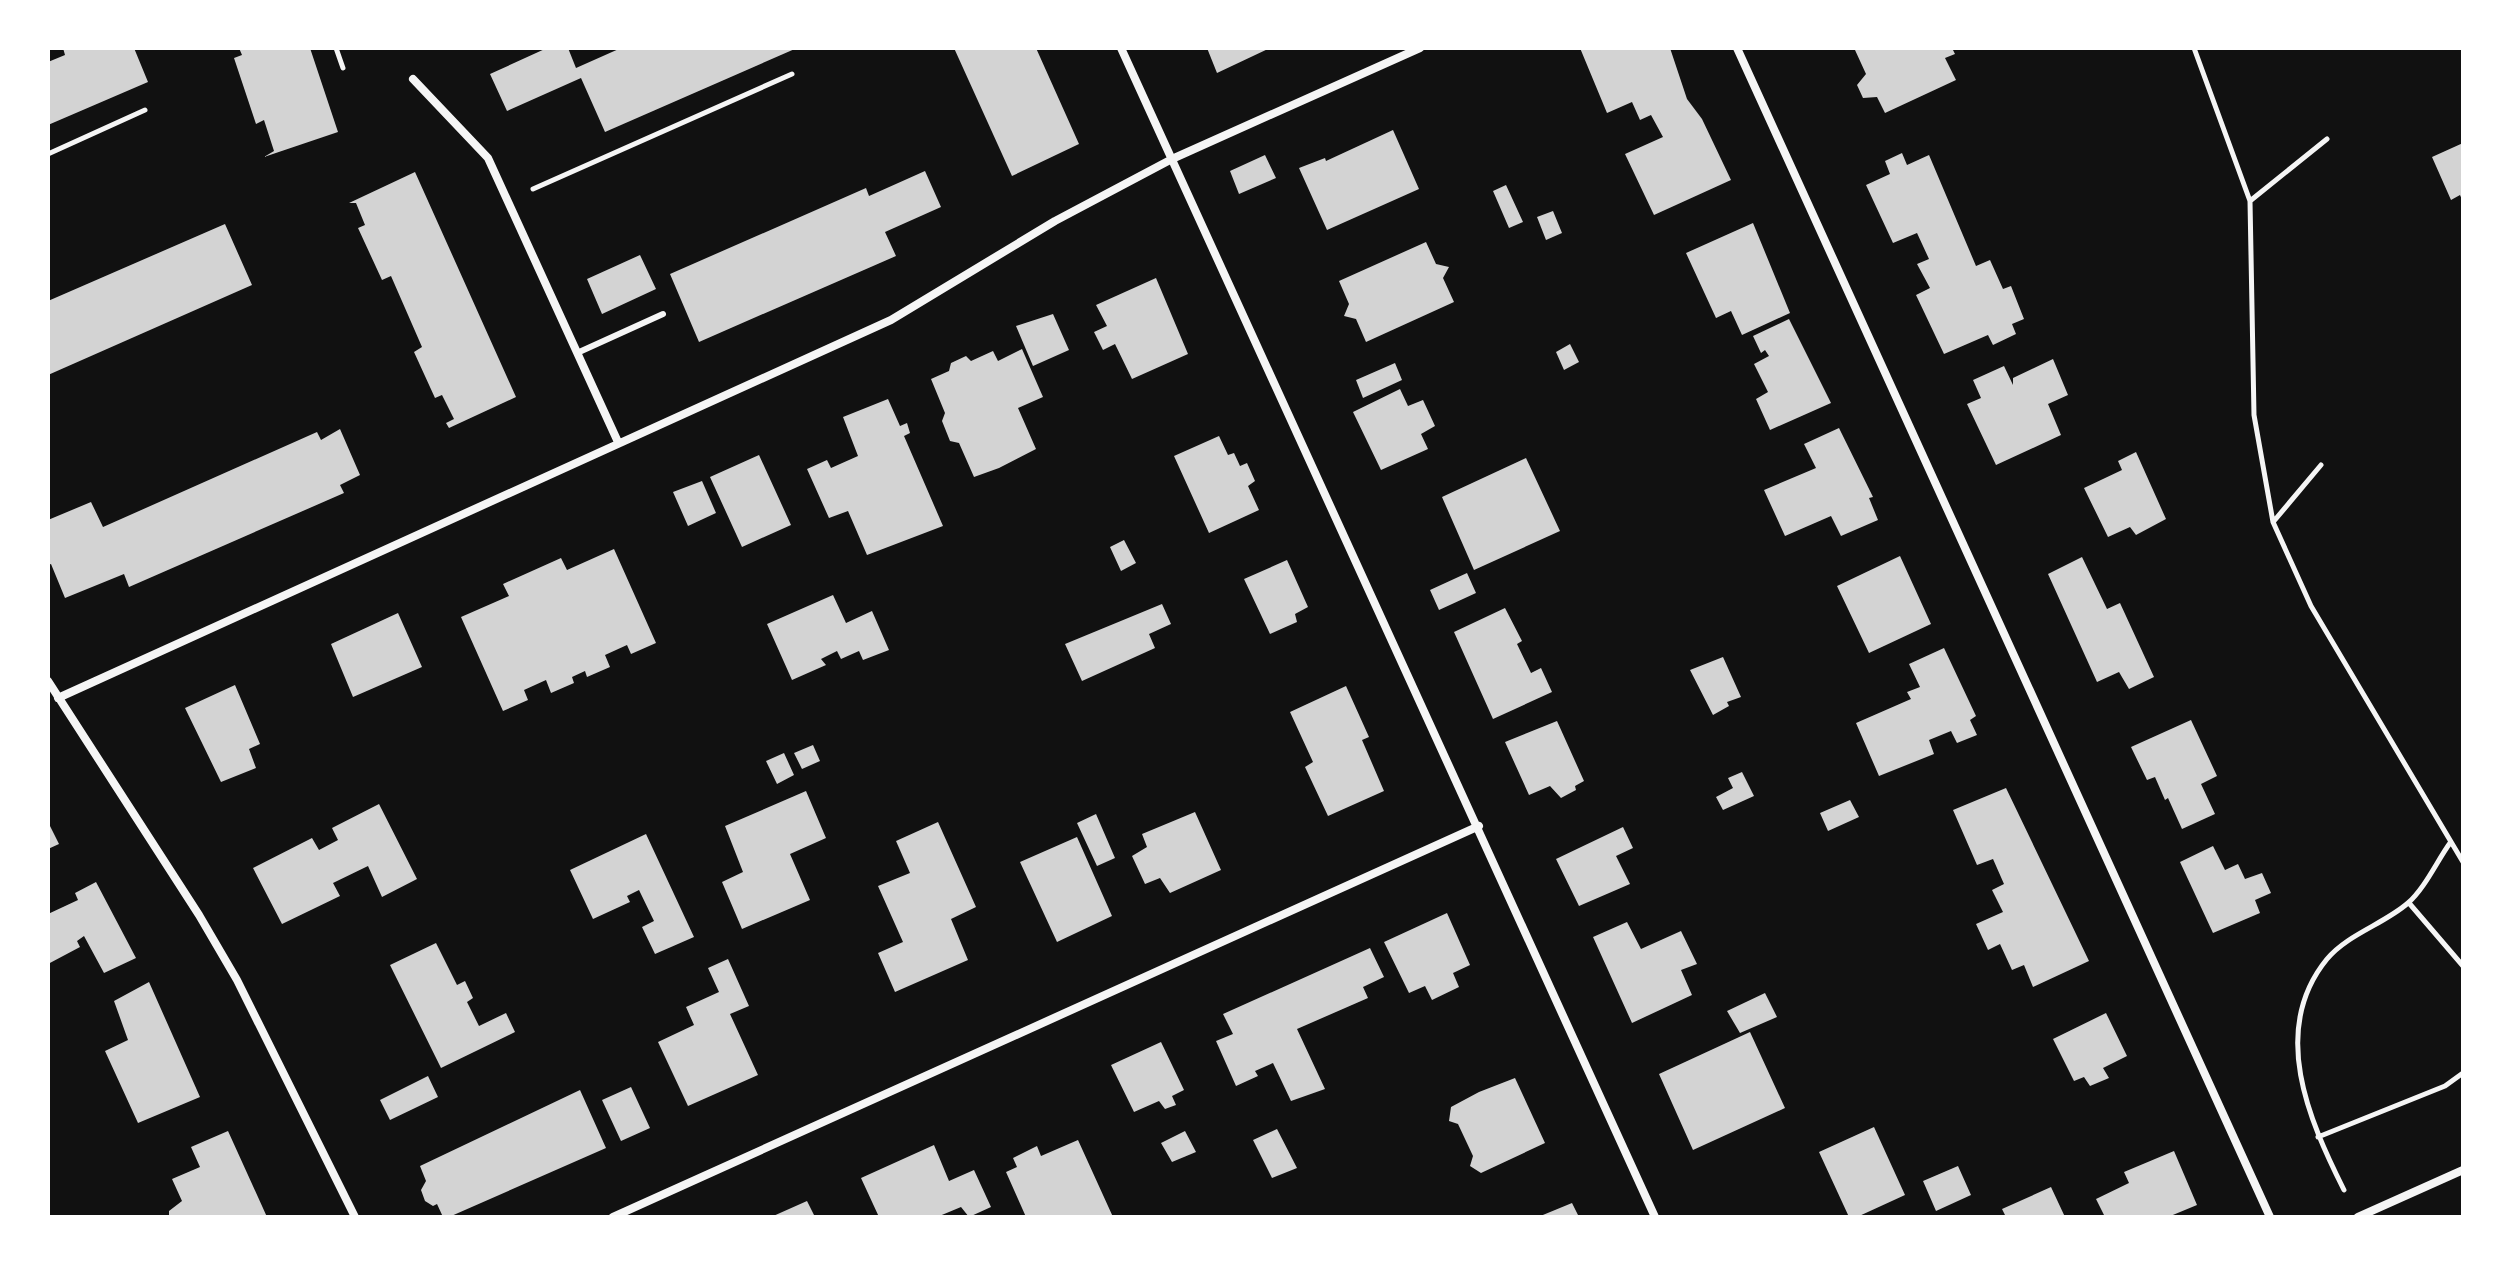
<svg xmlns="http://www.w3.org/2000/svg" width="2511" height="1265" font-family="Overpass,sans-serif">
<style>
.building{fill:#d3d3d3}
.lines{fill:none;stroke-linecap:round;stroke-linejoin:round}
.path{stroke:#f5f5f5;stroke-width:5}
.service{stroke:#f5f5f5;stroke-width:6}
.minor{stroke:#f5f5f5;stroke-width:8}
</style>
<rect width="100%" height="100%" fill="#111"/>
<path class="building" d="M63,48H134L148,82L48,125V62L65,55Z
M239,48H310L338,132L264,157L274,151L264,120L256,124L234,58L242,55Z
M547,48H568L576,68L621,48H797L605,132L581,78L507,111L490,74Z
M954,48H1036L1079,144L1012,176Z
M1207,48H1270L1217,73Z
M1580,48H1670L1687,99L1702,119L1731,180L1654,215L1625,154L1663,137L1651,115L1640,120L1632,102L1607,113Z
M1859,48H1952L1955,54L1945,58L1956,80L1885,113L1877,97L1863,98L1857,85L1866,74L1855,50Z
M1393,130L1419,189L1327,230L1299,168L1325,158L1326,161Z
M2463,143V202L2460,195L2451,200L2432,157Z
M1902,153L1907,165L1929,155L1976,266L1990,260L2003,289L2011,286L2024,319L2012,324L2016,334L1993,345L1988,335L1944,354L1916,295L1930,288L1917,264L1929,259L1917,233L1893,243L1866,185L1890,174L1885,161Z
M1265,155L1276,178L1239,194L1230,171Z
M925,171L941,207L885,232L896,256L699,342L670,274L866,188L869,196Z
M415,172L516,397L449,428L446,423L454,419L442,395L435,398L414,352L422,347L391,276L382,280L358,228L365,225L356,203H349Z
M1506,185L1523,222L1509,228L1493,191Z
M1553,211L1562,233L1546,240L1537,217Z
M1753,223L1790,313L1742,335L1731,311L1716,318L1686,253Z
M225,224L252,285L48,375V301Z
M1426,242L1436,264L1449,267L1443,278L1454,302L1366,342L1356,319L1344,316L1349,304L1339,281Z
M640,255L656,289L602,314L587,279Z
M1156,278L1188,354L1132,379L1115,344L1103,350L1094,332L1107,326L1096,305Z
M1053,314L1069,350L1033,366L1016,326Z
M1789,319L1831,403L1770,430L1756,399L1768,392L1754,364L1769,356L1765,350L1761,353L1753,336Z
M1570,344L1579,362L1564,370L1556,352Z
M1022,349L1043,397L1018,408L1036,449L999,468L974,477L959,443L950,441L942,421L945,413L931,379L949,371L951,363L966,356L971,361L993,351L998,361Z
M2053,359L2068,395L2048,404L2061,435L1996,465L1967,404L1981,398L1973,380L2004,366L2013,385V378Z
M1395,363L1402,380L1363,398L1356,380Z
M1400,389L1408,406L1423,400L1435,426L1421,434L1428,449L1381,470L1353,412Z
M888,399L900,426L907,423L910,433L904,436L943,526L867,555L848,511L829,518L807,469L827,460L831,468L858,456L843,417Z
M1839,428L1873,497L1869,498L1878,520L1841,536L1831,516L1785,536L1764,490L1816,468L1804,444Z
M340,429L360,475L340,485L344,493L129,587L124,574L65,598L51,564L48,565V520L91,502L103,527L317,432L321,440Z
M1219,436L1228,455L1234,453L1240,466L1247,463L1255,481L1248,486L1259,510L1209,533L1174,456Z
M2136,452L2166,519L2136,535L2130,527L2108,537L2084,488L2122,470L2118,461Z
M759,455L791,525L742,547L710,477Z
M1526,458L1560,531L1474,570L1442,497Z
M702,481L716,513L688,526L673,492Z
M1124,540L1136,563L1121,571L1110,547Z
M614,549L656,643L631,654L627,645L605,655L610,667L587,677L585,671L572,677L574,683L551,693L546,680L524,690L528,700L503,711L461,617L509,596L503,584L561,558L567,570Z
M1900,556L1931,624L1869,653L1837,586Z
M2082,557L2107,609L2120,603L2154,677L2129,689L2119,672L2097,682L2048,574Z
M1287,560L1308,607L1295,614L1297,622L1270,634L1244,579Z
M1467,573L1476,593L1439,610L1430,590Z
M833,595L846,623L872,611L889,650L863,660L859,651L841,659L837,651L821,659L826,665L792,680L767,624Z
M1162,604L1171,624L1149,634L1155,648L1082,681L1065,644Z
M1505,608L1522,641L1517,644L1531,673L1541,668L1552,692L1493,719L1454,632Z
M398,613L422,667L353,697L331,644Z
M1944,648L1976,716L1970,720L1977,735L1957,743L1951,731L1929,740L1934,754L1879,776L1856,723L1911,699L1907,692L1920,687L1909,664Z
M1723,657L1741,697L1727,702L1729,706L1713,715L1690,670Z
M235,685L260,744L249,749L256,768L221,782L185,708Z
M1346,686L1369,737L1362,740L1384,791L1328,816L1305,767L1313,762L1290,712Z
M2191,720L2217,776L2201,784L2215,814L2182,829L2168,798L2165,800L2155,777L2147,780L2131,747Z
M1557,721L1584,781L1575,786L1576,790L1561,798L1550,786L1529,795L1505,742Z
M813,745L820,761L802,769L794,753Z
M784,753L794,775L777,784L766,761Z
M1742,772L1754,796L1723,810L1716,797L1733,788L1728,778Z
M2006,788L2089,961L2033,987L2024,965L2012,970L2000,944L1988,950L1976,924L2003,912L1992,890L2004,884L1993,859L1977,865L1953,810Z
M806,791L826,838L790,854L810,900L742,929L722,882L743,872L725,826Z
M1850,800L1859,817L1828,831L1820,813Z
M379,804L417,879L382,897L368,866L333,883L340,896L282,924L253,868L312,838L319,850L338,840L332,828Z
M1195,812L1221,870L1170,893L1160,878L1145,884L1132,856L1147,847L1142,834Z
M1096,814L1115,858L1097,866L1077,823Z
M48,822L59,844L48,849Z
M938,822L976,907L951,919L968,960L895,992L878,953L903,942L878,886L910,873L896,841Z
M1623,827L1633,848L1616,856L1630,884L1579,906L1556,859Z
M646,834L694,937L655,954L642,927L654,921L639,890L627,896L630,902L593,919L570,870Z
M1077,837L1112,916L1057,942L1020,862Z
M2213,846L2225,870L2238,864L2245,879L2262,873L2271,893L2255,900L2260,913L2213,933L2180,862Z
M96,882L136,958L104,973L84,936L77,941L80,947L48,964V914L78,900L75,893Z
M1447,913L1470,965L1453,973L1459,987L1432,1000L1425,986L1409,993L1384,942Z
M1627,922L1641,949L1681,931L1697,964L1681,970L1692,995L1632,1023L1593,937Z
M436,943L457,985L465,981L473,998L467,1002L479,1026L506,1013L515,1032L441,1068L390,965Z
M1370,948L1384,977L1363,987L1368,998L1297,1029L1325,1089L1291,1101L1273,1063L1255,1071L1258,1076L1236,1086L1216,1041L1233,1034L1223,1014Z
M728,959L749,1006L730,1014L758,1075L688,1106L658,1042L694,1025L686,1007L719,992L708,968Z
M149,982L200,1097L138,1123L105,1051L128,1040L114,1001Z
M1765,993L1777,1017L1740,1033L1727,1011Z
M2106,1013L2127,1056L2103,1068L2109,1078L2090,1086L2084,1077L2074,1081L2053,1039Z
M1750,1032L1785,1108L1693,1150L1659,1074Z
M1161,1042L1184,1090L1172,1096L1176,1105L1165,1109L1159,1101L1134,1112L1111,1065Z
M428,1076L438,1097L390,1120L380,1100Z
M1515,1078L1545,1143L1481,1173L1470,1166L1473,1156L1458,1124L1449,1121L1451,1107L1479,1092Z
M631,1087L650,1128L621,1141L602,1100Z
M580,1090L606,1148L449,1217H443L437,1204L433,1206L425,1201L421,1190L426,1181L420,1166Z
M1874,1127L1905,1195L1857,1217H1849L1819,1152Z
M1277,1129L1297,1168L1272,1178L1253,1140Z
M228,1131L267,1217H169V1211L182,1201L172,1179L200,1167L191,1147Z
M1185,1131L1196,1152L1172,1162L1161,1143Z
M1078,1140L1113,1217H1026L1006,1172L1017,1167L1013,1158L1037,1146L1041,1156Z
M934,1145L949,1181L974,1170L991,1207L969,1217L961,1207L937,1217H879L861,1178Z
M2174,1151L2197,1205L2168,1217H2105L2096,1199L2129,1183L2124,1172Z
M1958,1166L1971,1195L1936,1211L1923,1181Z
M2051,1187L2065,1217H2006L2002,1209Z
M807,1201L815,1217H771Z
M1572,1203L1579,1217H1538Z"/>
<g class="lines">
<path class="path" d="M336,48L343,68
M2194,48L2250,201L2254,415L2273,522L2311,606L2463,862
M48,154L145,110
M533,189L792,74
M2250,201L2327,139
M2274,521L2321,465
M2409,903L2463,966
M2318,1137L2445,1086L2463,1073
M2344,1190C2309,1120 2269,1030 2327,959C2348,934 2384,924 2408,903C2425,888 2437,861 2450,843"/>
<path class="service" d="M577,353L663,314"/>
<path class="minor" d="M1121,48L1655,1217
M1737,48L2270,1217
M413,79L488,158L618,442
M48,681L199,915L237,980L355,1217
M58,698L891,320L1055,221L1172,159L1420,48
M613,1217L1479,826
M2358,1217L2463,1170"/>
</g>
<rect width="2511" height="1265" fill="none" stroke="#ffffff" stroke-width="100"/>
</svg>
